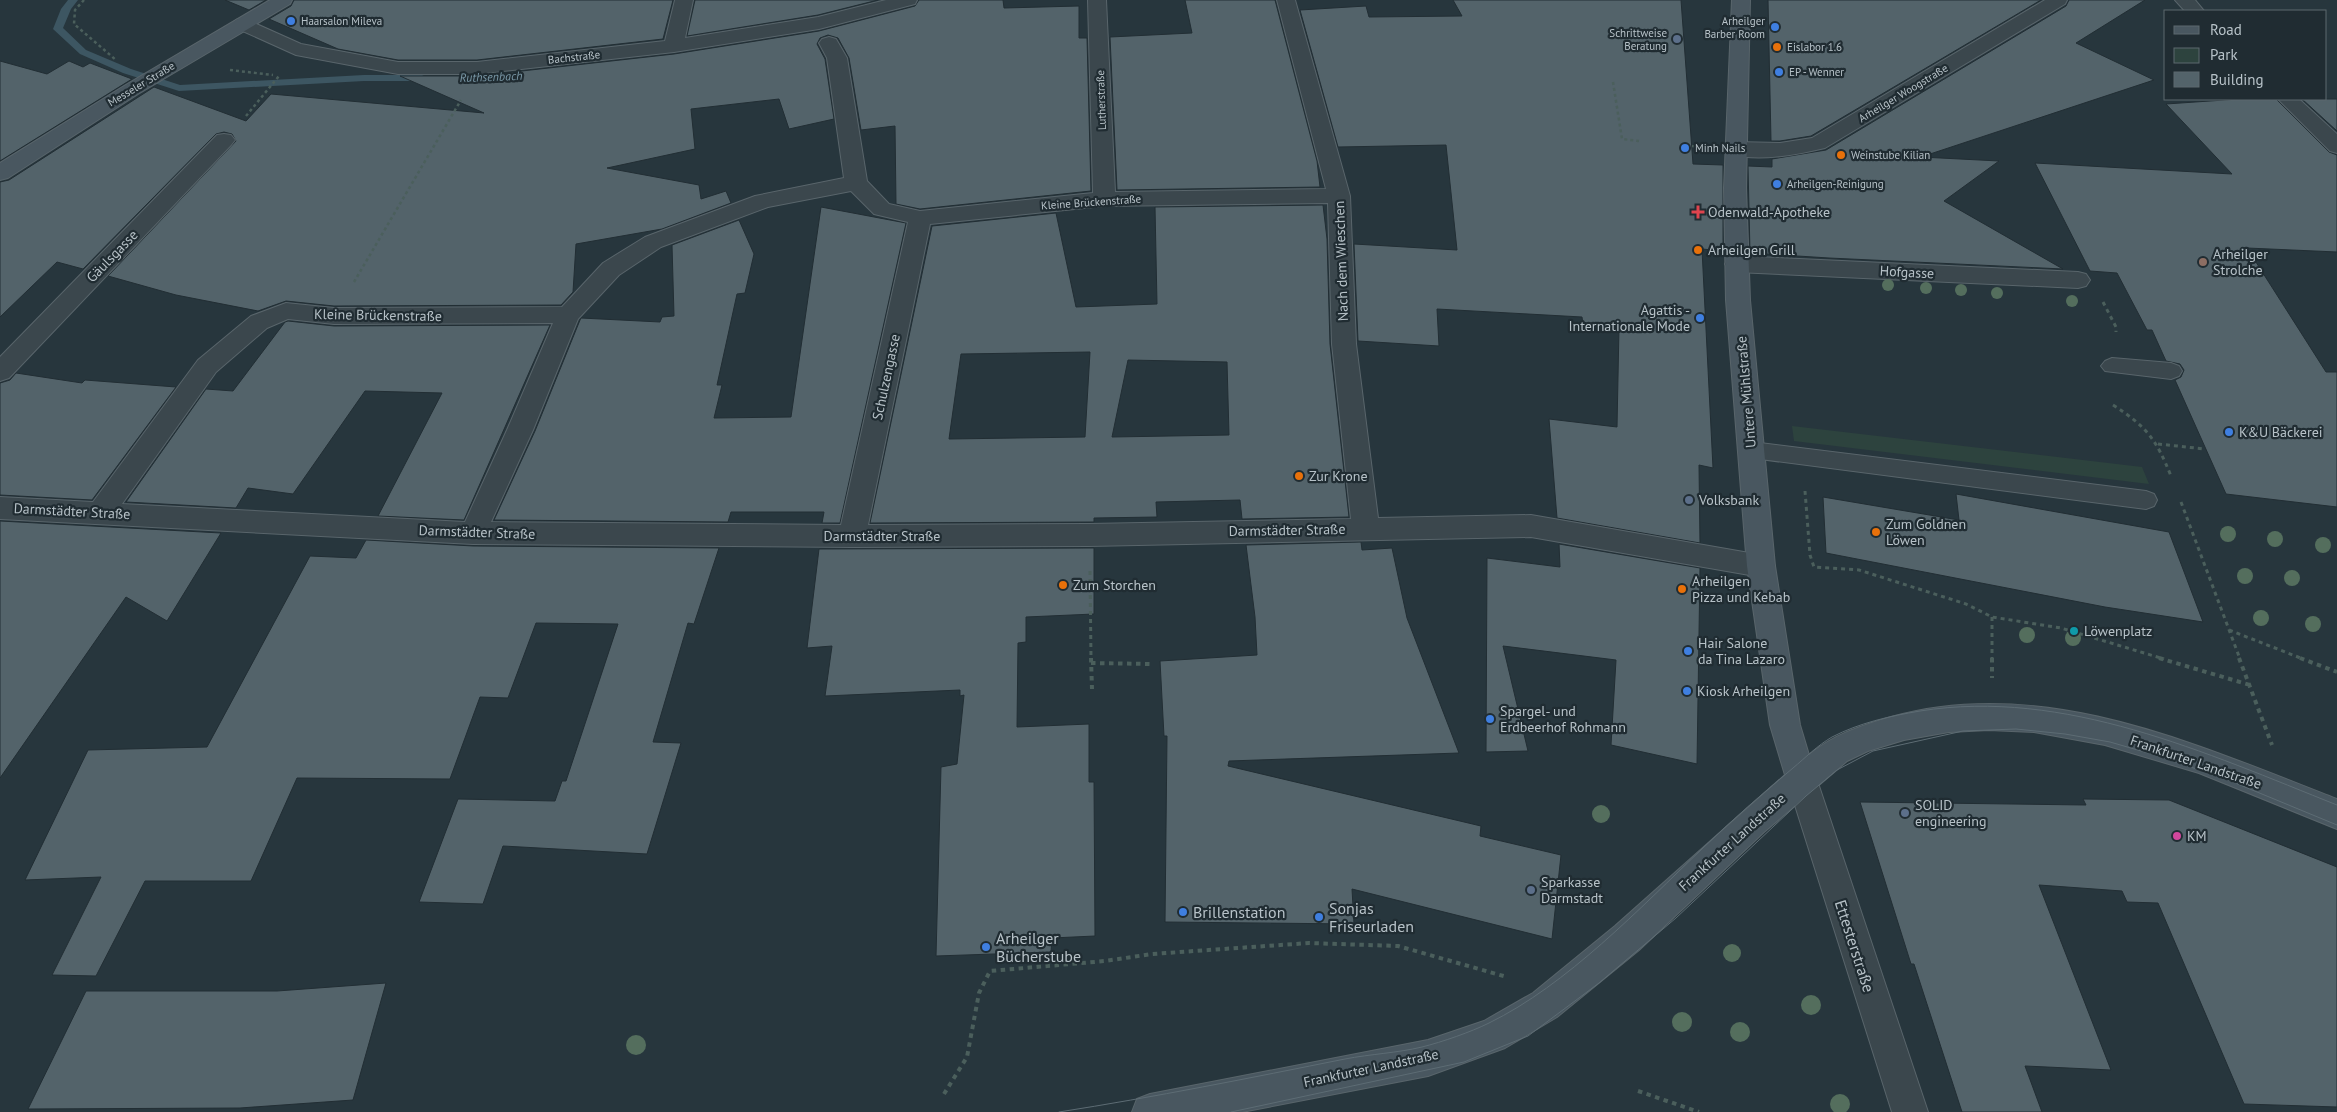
<svg xmlns="http://www.w3.org/2000/svg" width="2337" height="1112" font-family="'PT Sans',sans-serif">
<style>
.green{fill:#2d433e}
.lines{fill:none;stroke-linecap:round;stroke-linejoin:round}
.stream{fill:#3d5662;fill-rule:evenodd}
.building{fill:#53636a;stroke:#222e34;fill-rule:evenodd}
.lane-casing{stroke:#59656b;stroke-width:2}
.street-casing{stroke:#59656b;stroke-width:2}
.secondary-casing{stroke:#59656b;stroke-width:2}
.path-far2{stroke:#4b5f5c;stroke-width:2.5;stroke-dasharray:3 3;stroke-linecap:butt}
.path-far1{stroke:#4b5f5c;stroke-width:3;stroke-dasharray:4 4;stroke-linecap:butt}
.path{stroke:#4b5f5c;stroke-width:4;stroke-dasharray:4.5 4.5;stroke-linecap:butt}
.lane{fill:#3b474d;fill-rule:evenodd}
.street{fill:#3b474d;fill-rule:evenodd}
.secondary{fill:#495760;fill-rule:evenodd}
.tram{stroke:#5d6c74;stroke-width:1}
.tree{fill:#546e5d}
.shop-dot{fill:#3f7fe0;stroke:#202c32;stroke-width:2}
.service-dot{fill:#5c6f8a;stroke:#202c32;stroke-width:2}
.food-dot{fill:#e8710a;stroke:#202c32;stroke-width:2}
.health-dot{fill:#e0444e;stroke:#202c32;stroke-width:2}
.education-dot{fill:#8d6e63;stroke:#202c32;stroke-width:2}
.culture-dot{fill:#0f9aa8;stroke:#202c32;stroke-width:2}
.hotel-dot{fill:#d1479c;stroke:#202c32;stroke-width:2}
.labels{text-anchor:middle;stroke-width:4.5;stroke-linejoin:round;paint-order:stroke}
.far-poi-label{font-size:11px;fill:#b7c2c8;stroke:#202c32;text-anchor:start}
.far-street-label{font-size:11px;fill:#b7c2c8;stroke:#202c32}
.far-water-label{font-size:12px;font-style:italic;fill:#7b99a8;stroke:#202c32}
.poi-label{font-size:14px;fill:#b7c2c8;stroke:#202c32;text-anchor:start}
.street-label{font-size:14px;fill:#b7c2c8;stroke:#202c32}
.near-poi-label{font-size:16px;fill:#b7c2c8;stroke:#202c32;text-anchor:start}
.near-street-label{font-size:16px;fill:#b7c2c8;stroke:#202c32}
</style>
<rect width="100%" height="100%" fill="#27363d"/>
<path class="green" d="M1792,426L2142,467L2149,484L1794,441Z"/>
<g class="lines">
<path class="stream" d="M68,0H78L71,9L63,28L86,50L131,69L180,85L364,75H422L427,78L422,81H364L179,91L123,73L80,54L53,29L61,9Z"/>
</g>
<path class="building" d="M225,0H266L249,10Z
M294,0H673L663,39L477,60H398L338,49L269,19L291,6Z
M695,0H878L818,15L687,36Z
M919,0H1003L1004,8L1079,6V38H1087L1091,191L920,209L896,204L895,126L861,130L849,58L838,38L828,35L820,38L817,44L825,59L834,119L789,129L779,99L691,109L695,149L607,168L699,185L701,199L726,191L731,203L662,229L576,244L573,292L561,305L334,306L286,301L258,311L176,295L108,276L236,141L232,134L224,132L216,134L83,269L57,262L0,317V182L9,180L154,87L246,121L271,94L484,113L400,76H477L674,54L819,31L915,6Z
M1185,0H1275L1317,161L1320,187L1117,190L1110,37L1192,33Z
M1453,0H1681L1693,164L1723,165V251L1702,249L1713,468L1699,465L1700,543L1557,518L1549,419L1617,427L1619,327L1583,324L1582,317L1437,309L1439,346L1358,341L1354,244L1457,250L1446,145L1338,147L1300,10L1366,6L1369,17L1462,16Z
M1768,0H2041L1811,136L1780,141H1771Z
M2069,0H2145L2076,43L2154,80L1921,157L1999,161L1944,201L2063,269L1829,258L1750,253L1748,166L1772,167V159L1826,150L2066,6Z
M0,61L47,74L69,61L83,67L90,63L132,79L0,161Z
M2239,99H2276L2329,152L2337,155V252L2247,248L2326,372H2337V507L2226,494L2175,380L2181,377L2184,370L2180,364L2166,361L2152,330H2147L2117,273L2090,271L2035,163L2232,174L2166,104Z
M2302,99H2337V131Z
M1323,205L1327,239L1330,344L1349,517L1242,519L1240,500L1156,502L1157,517L1094,518V522L870,523L932,226L1056,213L1076,307L1157,304L1155,207ZM1090,352L1085,437L949,439L961,354ZM1128,360L1227,362L1229,435L1112,437Z
M821,207L906,223L840,523H822L824,512H731L728,522L494,520L535,431L580,320L581,318L660,322L662,317L674,316L672,245L739,220L754,254L745,293L737,294L717,385H722L714,418L791,417Z
M288,321L334,326L550,325L464,520L378,516L442,393L365,391L293,494L248,488L236,508L126,502L206,389L233,391L285,322Z
M16,373L82,383L85,380L176,387L92,500L0,495V383L10,380Z
M1956,494L2169,532L2203,622L2105,607L1826,553L1823,497L1959,520Z
M0,521L221,533L167,621L126,597L0,778Z
M366,540L473,546L719,548L694,624L688,623L653,742L681,743L647,854L503,846L483,904L419,902L458,799L555,801L562,781H566L618,624L536,623L508,698L480,697L450,779L297,778L251,881H145L96,976L52,975L101,877L25,880L88,750L207,747L310,556L356,558Z
M1361,542L1362,550L1392,548L1407,618L1459,753L1229,761L1228,766L1481,826L1480,836L1561,855L1552,939L1352,889L1354,924L1165,922L1167,736H1164L1160,661L1257,655L1255,617L1246,545Z
M1559,544L1700,568L1697,764L1611,745L1616,660L1503,646L1528,751L1486,752L1487,558L1560,567Z
M1094,548V614L1026,617V642L1018,643L1017,727L1089,724V782H1094L1095,936L1052,938L1051,952L936,956L941,767L957,764L964,695L960,696V690L825,696L832,646L807,648L819,549Z
M2083,799L2169,800L2337,867V1107L2244,1104L2158,903L2127,902L2122,891L2039,885L2111,1070L2025,1066L2042,1112H1962L1914,964H1911L1860,802L2086,805Z
M386,983L353,1100L240,1108L28,1109L86,991H277Z"/>
<g class="lines">
<defs>
<path id="lane" d="M2112,358L2171,363L2179,366L2182,371L2179,376L2171,379L2105,371L2101,366L2105,361Z
M1752,442L2146,491L2154,494L2157,500L2154,506L2146,509L1752,458L1744,456L1741,450L1744,444Z"/>
<path id="street" d="M675,0H693L685,38L818,17L886,0H917L915,4L819,29L674,52L477,74H398L296,55L236,28L233,24L236,20L243,18L301,44L398,62H477L665,41Z
M1088,0H1106L1115,192L1326,189L1277,0H1295L1350,196L1356,344L1378,518L1531,515L1761,555L1771,558L1775,566L1771,574L1761,577L1531,537L1089,546L852,547L473,544L0,519V497L93,502L198,360L251,316L286,303L334,308L562,307L603,263L645,237L755,196L844,178L827,58L819,43L822,39L829,37L836,39L847,58L867,181L889,204L920,211L1093,193ZM851,191L874,214L908,222L841,525L491,522L533,430L578,319L619,275L661,247L768,207ZM1328,203L1332,344L1351,519L1089,524L868,525L930,224L1104,206ZM288,319L334,324L553,323L507,430L465,522L122,504L216,372L267,328Z
M2045,0H2067L2065,4L1825,148C1795,155 1759,162 1729,154L1725,149L1729,144L1736,142L1780,143L1812,138Z
M2175,0H2195L2204,11H2185Z
M2278,99H2299L2337,134V153L2330,151Z
M224,134L231,135L235,140L231,145L9,378L0,381V357L217,135Z
M1736,256L2078,272L2086,274L2090,280L2086,286L2078,288L1736,272L1728,269L1725,264L1728,259Z
M1802,766L1813,770L1817,780L1928,1112H1892L1787,780L1791,770Z"/>
<path id="secondary" d="M270,0H292L290,4L138,94L8,178L0,180V163L124,86Z
M1732,0H1750L1746,188L1750,300L1775,566L1800,725L1809,755C1834,734 1861,726 1891,717C2044,674 2197,745 2337,799V829L2199,773L2105,745L2034,732L1989,730L1949,732L1904,740L1868,751L1847,761L1764,832L1639,950L1557,1017L1505,1048L1428,1076L1242,1112H1132L1137,1099L1150,1094L1428,1040L1484,1021L1533,993L1615,926L1785,775L1770,725L1747,566L1726,300L1724,188Z"/>
</defs>
<use href="#lane" class="lane-casing"/>
<use href="#street" class="street-casing"/>
<use href="#secondary" class="secondary-casing"/>
<path class="path-far2" d="M84,0L75,10L74,24L116,60
M230,70L273,75
M1613,82L1622,139L1639,141
M246,116L279,76
M1692,146L1700,147
M354,282L461,100"/>
<path class="path-far1" d="M2103,302L2116,327V332
M2113,405C2147,427 2156,439 2171,476
M2158,444L2205,449
M1805,491L1810,555L1814,567L1859,570L1966,604L1992,617L2061,628L2164,659
M2181,502L2240,659
M1090,571L1091,659
M1992,617V659
M2229,630L2303,659"/>
<path class="path" d="M1091,658L1092,689
M1992,658V678
M2159,658L2250,685
M2239,658L2272,745
M2300,658L2337,672
M1091,663L1151,664
M1638,1091L1699,1112
M944,1094L967,1057L979,993L990,971L1105,961L1152,954L1309,943L1398,946L1507,977"/>
<use href="#lane" class="lane"/>
<use href="#street" class="street"/>
<use href="#secondary" class="secondary"/>
<path class="tram" d="M1059,1112C1155,1097 1250,1078 1345,1059C1371,1054 1397,1053 1422,1047C1442,1042 1471,1032 1489,1023C1567,985 1640,908 1703,848C1732,820 1762,794 1793,768C1805,758 1818,745 1832,737C1859,723 1890,716 1920,711C2065,688 2206,753 2337,805
M1231,1112L1464,1062L1528,1036L1599,983L1676,918L1806,796L1837,770L1873,751L1963,731L2016,729L2065,734L2110,742L2162,757L2228,780L2337,825"/>
</g>
<g class="tree">
<circle cx="1888" cy="285" r="6"/>
<circle cx="1926" cy="288" r="6"/>
<circle cx="1961" cy="290" r="6"/>
<circle cx="1997" cy="293" r="6"/>
<circle cx="2072" cy="301" r="6"/>
<circle cx="2228" cy="534" r="8"/>
<circle cx="2275" cy="539" r="8"/>
<circle cx="2323" cy="545" r="8"/>
<circle cx="2245" cy="576" r="8"/>
<circle cx="2292" cy="578" r="8"/>
<circle cx="2261" cy="618" r="8"/>
<circle cx="2313" cy="624" r="8"/>
<circle cx="2027" cy="635" r="8"/>
<circle cx="2073" cy="638" r="8"/>
<circle cx="1601" cy="814" r="9"/>
<circle cx="1732" cy="953" r="9"/>
<circle cx="1811" cy="1005" r="10"/>
<circle cx="1682" cy="1022" r="10"/>
<circle cx="1740" cy="1032" r="10"/>
<circle cx="636" cy="1045" r="10"/>
<circle cx="1840" cy="1104" r="10"/>
</g>
<g class="shop-dot">
<circle cx="291" cy="21" r="5"/>
<circle cx="1775" cy="27" r="5"/>
<circle cx="1779" cy="72" r="5"/>
<circle cx="1685" cy="148" r="5"/>
<circle cx="1777" cy="184" r="5"/>
<circle cx="1700" cy="318" r="5"/>
<circle cx="2229" cy="432" r="5"/>
<circle cx="1688" cy="651" r="5"/>
<circle cx="1687" cy="691" r="5"/>
<circle cx="1490" cy="719" r="5"/>
<circle cx="1183" cy="912" r="5"/>
<circle cx="1319" cy="917" r="5"/>
<circle cx="986" cy="947" r="5"/>
</g>
<g class="service-dot">
<circle cx="1677" cy="39" r="5"/>
<circle cx="1689" cy="500" r="5"/>
<circle cx="1905" cy="813" r="5"/>
<circle cx="1531" cy="890" r="5"/>
</g>
<g class="food-dot">
<circle cx="1777" cy="47" r="5"/>
<circle cx="1841" cy="155" r="5"/>
<circle cx="1698" cy="250" r="5"/>
<circle cx="1299" cy="476" r="5"/>
<circle cx="1876" cy="532" r="5"/>
<circle cx="1063" cy="585" r="5"/>
<circle cx="1682" cy="589" r="5"/>
</g>
<path class="health-dot" d="M1695.5 204.5h5v5h5v5h-5v5h-5v-5h-5v-5h5z"/>
<circle class="education-dot" cx="2203" cy="262" r="5"/>
<circle class="culture-dot" cx="2074" cy="631" r="5"/>
<circle class="hotel-dot" cx="2177" cy="836" r="5"/>
<g class="labels">
<g class="far-poi-label">
<text x="301" y="25">Haarsalon Mileva</text>
<text x="1765" y="25" text-anchor="end">Arheilger<tspan x="1765" dy="13">Barber Room</tspan></text>
<text x="1667" y="37" text-anchor="end">Schrittweise<tspan x="1667" dy="13">Beratung</tspan></text>
<text x="1787" y="51">Eislabor 1.6</text>
<text x="1789" y="76">EP - Wenner</text>
<text x="1695" y="152">Minh Nails</text>
<text x="1851" y="159">Weinstube Kilian</text>
<text x="1787" y="188">Arheilgen-Reinigung</text>
</g>
<g class="far-street-label">
<text transform="translate(574 57) rotate(-6)" y="4">Bachstraße</text>
<text transform="translate(141 84) rotate(-31)" y="4">Messeler Straße</text>
<text transform="translate(1903 93) rotate(-31)" y="4">Arheilger Woogstraße</text>
<text transform="translate(1101 100) rotate(-92)" y="4">Lutherstraße</text>
<text transform="translate(1091 202) rotate(-4)" y="4">Kleine Brückenstraße</text>
</g>
<g class="far-water-label">
<text transform="translate(491 77) rotate(-2)" y="4">Ruthsenbach</text>
</g>
<g class="poi-label">
<text x="1708" y="217">Odenwald-Apotheke</text>
<text x="1708" y="255">Arheilgen Grill</text>
<text x="2213" y="259">Arheilger<tspan x="2213" dy="16">Strolche</tspan></text>
<text x="1690" y="315" text-anchor="end">Agattis -<tspan x="1690" dy="16">Internationale Mode</tspan></text>
<text x="2239" y="437">K&amp;U Bäckerei</text>
<text x="1309" y="481">Zur Krone</text>
<text x="1699" y="505">Volksbank</text>
<text x="1886" y="529">Zum Goldnen<tspan x="1886" dy="16">Löwen</tspan></text>
<text x="1692" y="586">Arheilgen<tspan x="1692" dy="16">Pizza und Kebab</tspan></text>
<text x="1073" y="590">Zum Storchen</text>
<text x="2084" y="636">Löwenplatz</text>
<text x="1698" y="648">Hair Salone<tspan x="1698" dy="16">da Tina Lazaro</tspan></text>
<text x="1697" y="696">Kiosk Arheilgen</text>
<text x="1500" y="716">Spargel- und<tspan x="1500" dy="16">Erdbeerhof Rohmann</tspan></text>
<text x="1915" y="810">SOLID<tspan x="1915" dy="16">engineering</tspan></text>
<text x="2187" y="841">KM</text>
<text x="1541" y="887">Sparkasse<tspan x="1541" dy="16">Darmstadt</tspan></text>
</g>
<g class="street-label">
<text transform="translate(112 256) rotate(-46)" y="5">Gäulsgasse</text>
<text transform="translate(1341 261) rotate(-92)" y="5">Nach dem Wieschen</text>
<text transform="translate(1907 272) rotate(3)" y="5">Hofgasse</text>
<text transform="translate(378 315) rotate(1)" y="5">Kleine Brückenstraße</text>
<text transform="translate(886 377) rotate(-78)" y="5">Schulzengasse</text>
<text transform="translate(1746 392) rotate(-95)" y="5">Untere Mühlstraße</text>
<text transform="translate(72 511) rotate(3)" y="5">Darmstädter Straße</text>
<text transform="translate(1287 530) rotate(-1)" y="5">Darmstädter Straße</text>
<text transform="translate(477 532) rotate(2)" y="5">Darmstädter Straße</text>
<text x="882" y="541">Darmstädter Straße</text>
<text transform="translate(2196 762) rotate(19)" y="5">Frankfurter Landstraße</text>
<text transform="translate(1732 842) rotate(-42)" y="5">Frankfurter Landstraße</text>
<text transform="translate(1371 1068) rotate(-12)" y="5">Frankfurter Landstraße</text>
</g>
<g class="near-poi-label">
<text x="1329" y="914">Sonjas<tspan x="1329" dy="18">Friseurladen</tspan></text>
<text x="1193" y="918">Brillenstation</text>
<text x="996" y="944">Arheilger<tspan x="996" dy="18">Bücherstube</tspan></text>
</g>
<g class="near-street-label">
<text transform="translate(1855 946) rotate(72)" y="6">Ettesterstraße</text>
</g>
</g>
<rect x="2164" y="10" width="162" height="90" fill="#202c32" stroke="#5c686e"/>
<rect x="2174" y="26" width="25" height="8" fill="#495760" stroke="#5c686e"/>
<text x="2210" y="35" font-size="15" fill="#b7c2c8">Road</text>
<rect x="2174" y="48" width="25" height="15" fill="#2d433e" stroke="#5c686e"/>
<text x="2210" y="60" font-size="15" fill="#b7c2c8">Park</text>
<rect x="2174" y="72" width="25" height="15" fill="#53636a" stroke="#5c686e"/>
<text x="2210" y="85" font-size="15" fill="#b7c2c8">Building</text>
</svg>
